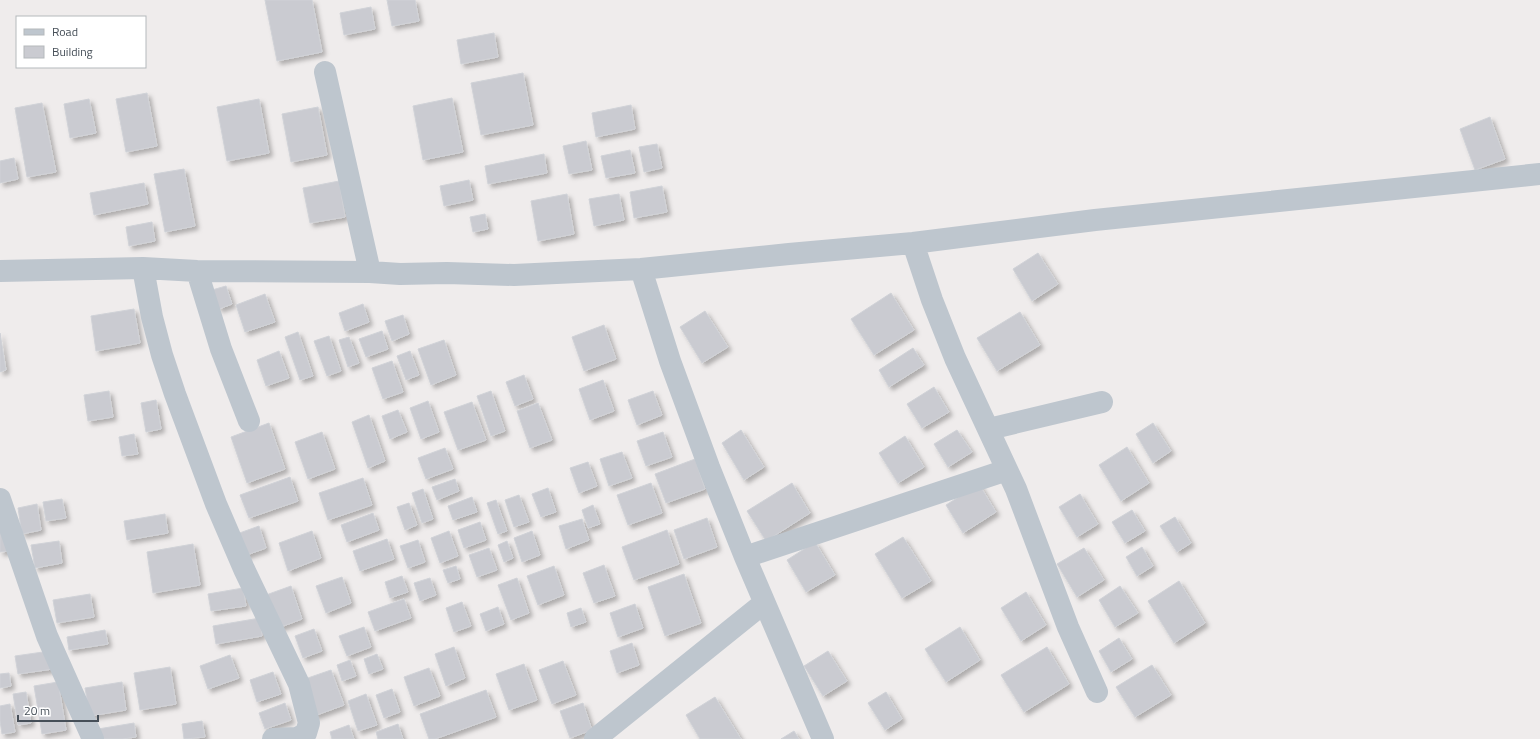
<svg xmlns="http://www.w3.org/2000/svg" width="1540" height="739" font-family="'Titillium Web',sans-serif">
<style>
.building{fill:#cacbd1;stroke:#d0d2d7;filter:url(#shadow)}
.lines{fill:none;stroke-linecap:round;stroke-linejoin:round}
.minor{stroke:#bec6ce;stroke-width:22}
</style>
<defs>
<filter id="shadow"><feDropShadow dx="3.5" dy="3.5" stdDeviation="2" flood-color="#0004"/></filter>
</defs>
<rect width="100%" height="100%" fill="#efecec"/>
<path class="building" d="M265,0H312L322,52L277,61Z
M387,0H415L419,21L392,26Z
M371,7L375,29L344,35L340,13Z
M494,33L498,57L461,64L457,40Z
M523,73L533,125L481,135L471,83Z
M147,93L157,146L126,152L116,99Z
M452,98L463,152L423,160L413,106Z
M89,99L96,133L70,138L64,104Z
M259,99L269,153L227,161L217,107Z
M42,103L56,172L27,177L15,108Z
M631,105L635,129L596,137L592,113Z
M318,107L327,155L291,162L282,114Z
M1490,117L1505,159L1475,170L1460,129Z
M586,141L592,170L569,174L563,146Z
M657,144L662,168L644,172L639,147Z
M630,150L635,173L606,178L601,156Z
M544,154L547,173L488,184L485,166Z
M14,158L18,179L0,183V161Z
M184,169L195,226L165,232L154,174Z
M469,180L473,200L444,206L440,186Z
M339,181L345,217L310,223L303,188Z
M144,183L148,204L94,215L90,193Z
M662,186L667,212L634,218L630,192Z
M567,194L574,234L538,241L531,201Z
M619,194L624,220L594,226L589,199Z
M485,214L488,229L473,232L470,217Z
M152,222L155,241L129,246L126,227Z
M1038,253L1058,284L1032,301L1013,269Z
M226,286L232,304L219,309L212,290Z
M891,293L914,330L874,355L851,319Z
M265,294L275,322L245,332L236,305Z
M363,304L369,322L345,331L339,313Z
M134,309L140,343L96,351L91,316Z
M705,311L728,347L702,363L680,327Z
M1020,312L1040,345L997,371L977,338Z
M403,315L409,334L392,341L385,321Z
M604,325L616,359L584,371L572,337Z
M382,331L388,349L366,357L359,339Z
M298,332L313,376L300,380L285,337Z
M0,333L6,370L0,372Z
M329,336L341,371L327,376L314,341Z
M349,337L359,363L348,367L339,340Z
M444,340L456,375L431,385L418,349Z
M913,348L924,365L889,387L879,370Z
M279,351L289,378L266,386L257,360Z
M410,351L419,375L406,380L397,356Z
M392,361L403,392L383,399L372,368Z
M524,375L533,399L515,406L506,382Z
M603,380L614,411L590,420L579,389Z
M934,387L949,412L922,428L907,404Z
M109,391L113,417L88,421L84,395Z
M491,391L505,431L491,436L477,396Z
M653,391L662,415L637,425L628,400Z
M156,400L161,429L146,432L141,403Z
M428,401L439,432L421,439L410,408Z
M472,402L486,440L458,450L444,412Z
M538,403L552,440L530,448L517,411Z
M398,410L407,432L390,439L382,416Z
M369,415L385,461L368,468L352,422Z
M269,423L285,469L247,483L231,437Z
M1153,423L1171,451L1153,463L1136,434Z
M741,430L764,467L744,480L722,443Z
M957,430L972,452L948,467L934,444Z
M322,432L335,469L308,479L295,442Z
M663,432L672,457L646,466L637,441Z
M134,434L138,454L122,456L119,437Z
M905,436L924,467L898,483L879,453Z
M1127,447L1149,483L1121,501L1099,465Z
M445,448L453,469L426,479L418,458Z
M622,452L632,478L609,486L600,459Z
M695,459L705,489L666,503L655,474Z
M588,462L597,486L579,493L570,468Z
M290,477L298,501L249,518L240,495Z
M363,478L372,505L328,520L319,493Z
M455,479L459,491L437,500L432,487Z
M651,483L662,513L628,525L617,495Z
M792,483L810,513L766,541L747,511Z
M979,484L996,512L963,533L946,505Z
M548,488L556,512L541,517L532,494Z
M423,489L433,519L422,523L412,493Z
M1080,494L1098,524L1077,537L1059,507Z
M519,495L529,522L514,527L505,500Z
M472,497L477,512L453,520L448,506Z
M62,499L66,518L46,521L43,502Z
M496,500L507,531L498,534L487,503Z
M409,503L417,525L405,530L397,507Z
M37,504L41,530L22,534L18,508Z
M593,505L600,524L588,528L582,510Z
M1132,510L1145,531L1125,543L1112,522Z
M373,513L379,530L347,542L341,525Z
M165,514L168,533L127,540L124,521Z
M1175,517L1191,543L1177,552L1160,526Z
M707,518L717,547L684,559L674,530Z
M582,519L589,540L566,549L559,526Z
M480,522L486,540L464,548L458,530Z
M259,526L266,548L241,557L234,535Z
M0,527L10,551L0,552Z
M667,530L679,564L634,580L622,547Z
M312,531L321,558L288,571L279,543Z
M449,531L458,556L440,563L431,538Z
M532,531L540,555L522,562L514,538Z
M903,537L931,581L902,598L875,554Z
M387,539L394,559L360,571L353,551Z
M418,540L425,562L408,568L400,546Z
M59,541L62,563L35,568L31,545Z
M507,541L513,558L504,562L498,545Z
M815,542L835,575L806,592L787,560Z
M193,544L200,585L153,593L147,552Z
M1142,547L1153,566L1137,576L1126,557Z
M489,548L497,570L477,577L469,555Z
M1084,548L1104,580L1077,597L1057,564Z
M604,565L615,596L594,603L583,573Z
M456,566L460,579L448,583L443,570Z
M554,566L564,595L538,605L527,576Z
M684,574L701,623L665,636L648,587Z
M402,576L408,592L390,598L385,582Z
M342,577L351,603L326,613L316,586Z
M430,578L436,595L420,601L414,583Z
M517,578L529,613L511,620L498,585Z
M1179,581L1205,623L1174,643L1148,601Z
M291,586L302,619L278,628L266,595Z
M1120,586L1138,613L1115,627L1099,600Z
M243,588L246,606L211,611L208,594Z
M1026,592L1046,625L1021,641L1001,608Z
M90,594L94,617L57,623L53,600Z
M404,599L411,618L375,631L368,612Z
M462,602L471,626L454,632L446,608Z
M635,604L643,628L618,637L610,613Z
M498,607L504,624L486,631L480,614Z
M581,608L586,622L571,627L567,613Z
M260,618L262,636L216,644L213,626Z
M364,627L371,647L347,656L339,636Z
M960,627L980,660L946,682L925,649Z
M314,629L322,651L303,658L295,636Z
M105,630L108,644L69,650L67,637Z
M1119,638L1132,659L1111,672L1099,651Z
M632,643L639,665L617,673L610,651Z
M454,647L465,678L446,686L435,654Z
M1047,647L1069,684L1024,712L1001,675Z
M50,651L53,669L18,674L15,656Z
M828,651L847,681L823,696L804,666Z
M377,654L383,669L369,674L364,659Z
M230,655L239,678L208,689L200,666Z
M350,660L356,676L342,681L337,665Z
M563,661L576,695L552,704L539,670Z
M524,664L537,700L509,710L496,674Z
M1152,665L1171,695L1135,717L1116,687Z
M170,667L176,704L140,710L134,673Z
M429,668L440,696L414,706L404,677Z
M331,670L344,705L314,716L302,680Z
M273,672L281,694L257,702L250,680Z
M9,673L11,686L0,688V674Z
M58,682L66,730L42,734L34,686Z
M122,682L126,710L90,716L85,688Z
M392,689L400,712L384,718L376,695Z
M486,690L496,717L435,739H429L420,714Z
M26,692L31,723L18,725L13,694Z
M886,692L902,719L885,730L868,703Z
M366,694L377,725L358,731L348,701Z
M715,697L741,739H700L686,715Z
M285,703L291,720L265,729L259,713Z
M583,703L592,730L570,738L560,711Z
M10,704L15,732L2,734L0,721V706Z
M202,721L205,737L184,739L182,724Z
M134,723L136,737L122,739H100L98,729Z
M398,724L403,739H378L376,732Z
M349,725L354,739H332L330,732Z
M794,731L799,739H781Z"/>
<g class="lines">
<path class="minor" d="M325,72L370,272
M913,243L932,300L955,358L1016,489L1068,627L1097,692
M143,268L152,317L162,355L175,394L216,504L244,569L299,684L309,723L306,733L297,738L273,739
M641,269L670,361L709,467L745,557L823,739
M0,271L143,268L197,271L370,272L400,274L447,273L514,275L641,269L789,254L913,243L1095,220L1540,174
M197,271L221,349L249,421
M989,429L1102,402
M0,499L47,636L93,739
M745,557L1007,470
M595,739L764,603"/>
</g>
<rect x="16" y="16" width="130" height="52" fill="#ffffff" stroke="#b5b9bc"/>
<rect x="24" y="29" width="20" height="6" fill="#bec6ce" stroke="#b5b9bc"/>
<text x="52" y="36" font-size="12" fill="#464f58">Road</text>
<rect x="24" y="46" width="20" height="12" fill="#cacbd1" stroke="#b5b9bc"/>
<text x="52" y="56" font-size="12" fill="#464f58">Building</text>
<path d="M18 715v6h80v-6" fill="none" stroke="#464f58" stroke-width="2"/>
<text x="24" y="715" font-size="12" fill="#464f58" stroke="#ffffff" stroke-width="3" paint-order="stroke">20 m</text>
</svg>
